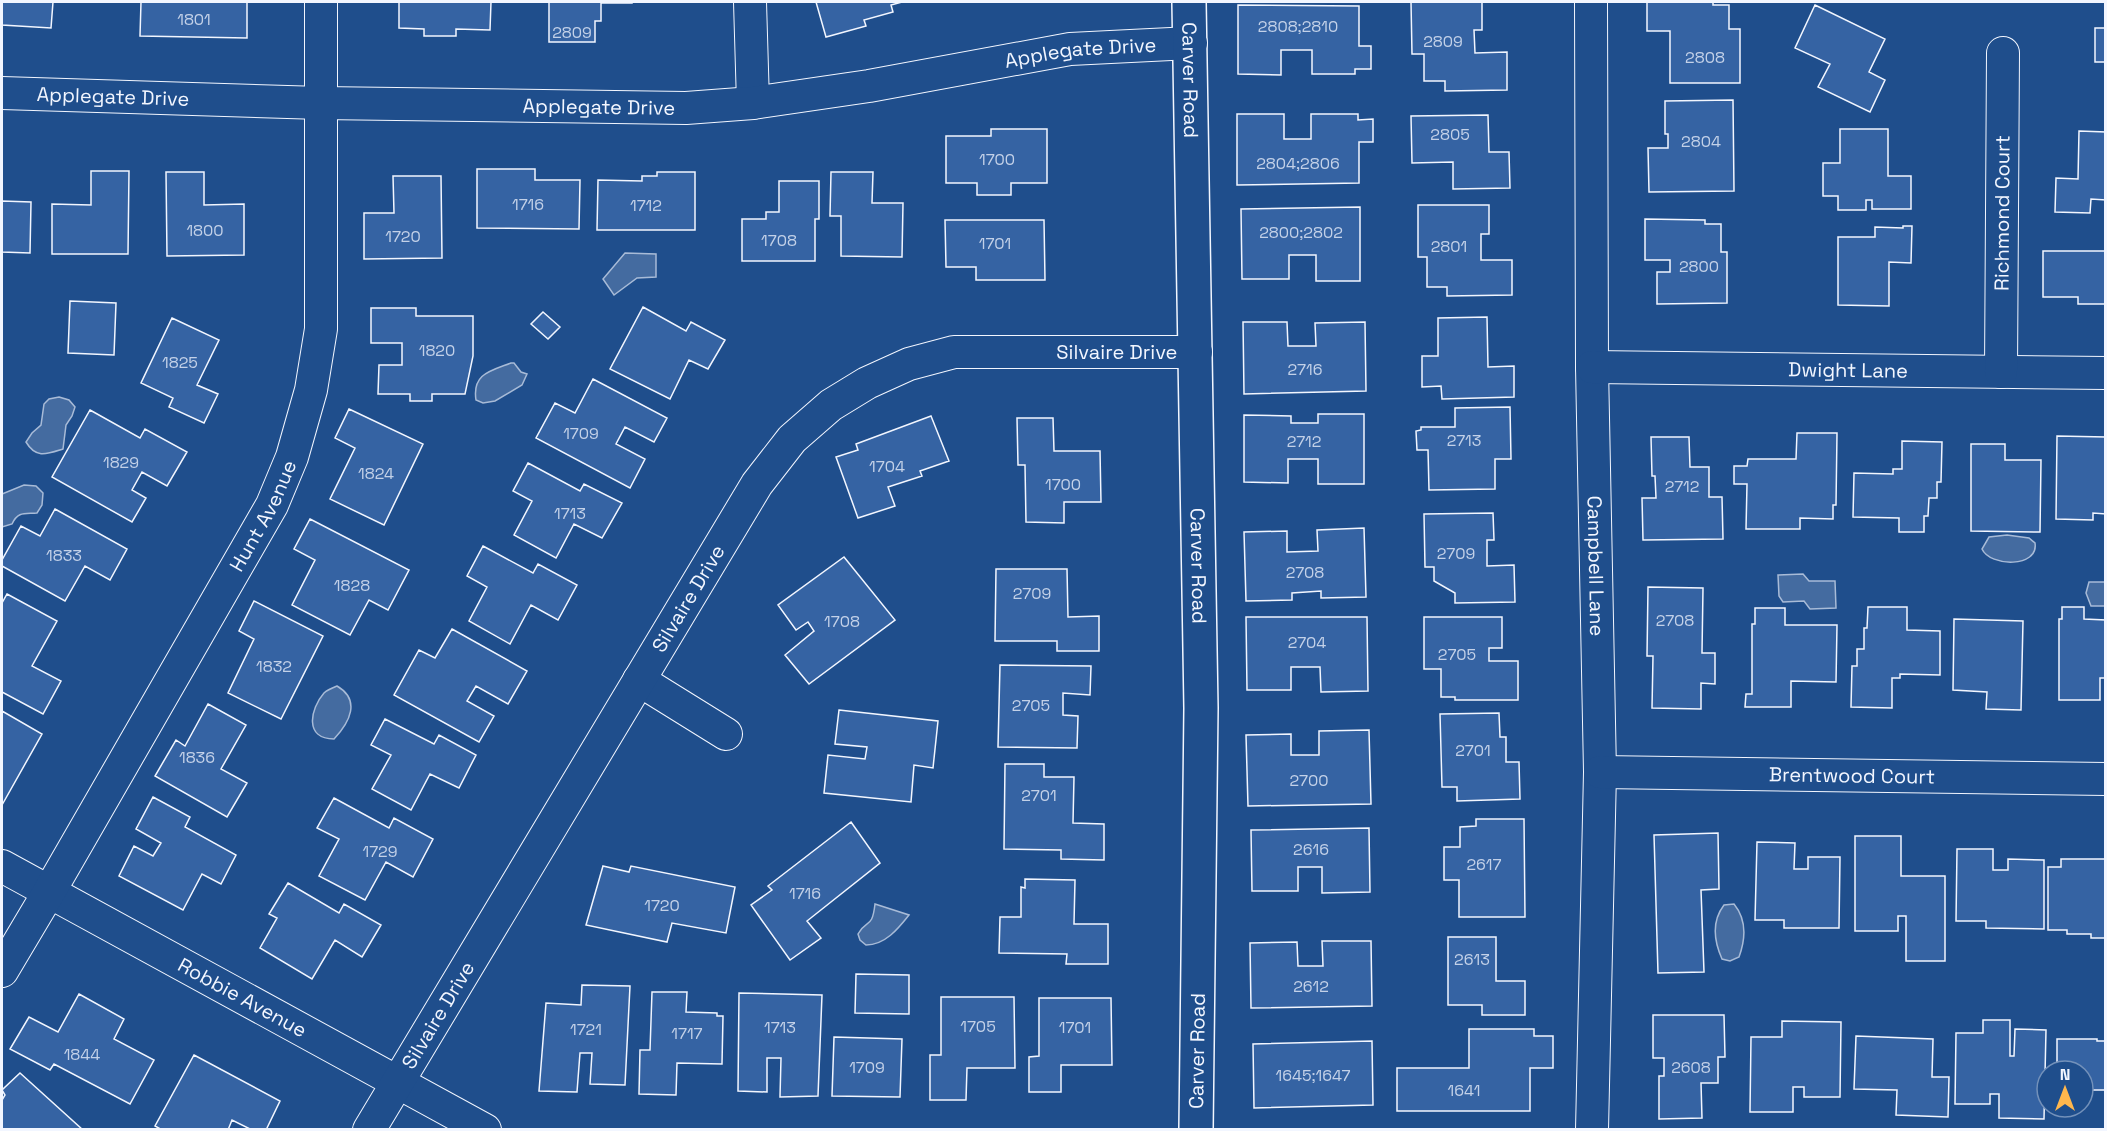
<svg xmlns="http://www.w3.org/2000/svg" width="2107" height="1131" font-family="'Space Grotesk',sans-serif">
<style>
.water{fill:#446ba0;stroke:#a8bbd7;stroke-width:1.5}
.building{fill:#3563a3;stroke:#f2f6ff;stroke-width:1.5}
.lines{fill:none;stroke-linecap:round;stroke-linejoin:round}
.minor-casing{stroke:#f2f6ff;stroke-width:34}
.tertiary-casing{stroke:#f2f6ff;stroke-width:36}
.minor{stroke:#1f4e8c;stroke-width:32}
.tertiary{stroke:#1f4e8c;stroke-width:33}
.labels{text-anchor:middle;stroke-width:4.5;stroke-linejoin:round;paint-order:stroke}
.number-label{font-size:16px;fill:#c3d1e8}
.street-label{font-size:20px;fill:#f2f6ff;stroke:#1f4e8c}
</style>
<rect width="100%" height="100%" fill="#1f4e8c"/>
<path class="water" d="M625,253L656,254V277L637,278L614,295L603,279Z
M511,363H514L521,372L527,374L522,385L495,401L483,403L476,400C472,374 490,371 511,363Z
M59,397L69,400L75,407L72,416L66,425L63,449C47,454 36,459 26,442L32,433L41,425L44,404L49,399Z
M24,485L36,486L43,493L42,505L37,513C25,514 18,511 12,524L2,527V494Z
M2007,535L2029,538L2035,543C2039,568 1990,567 1982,549L1989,537Z
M1803,574L1809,581H1835L1836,608L1810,609L1804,601L1783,602L1779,596L1778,575Z
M2089,582H2105V606H2091L2086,593Z
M337,686C361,700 350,722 334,739C304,739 310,709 324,693C327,690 332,688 337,686Z
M875,904L909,915C898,929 885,945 866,945L860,940L858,934C867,918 872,930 875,904Z
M1734,904C1747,920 1746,938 1739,957L1730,961L1722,959C1714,941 1711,922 1724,905Z"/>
<path class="building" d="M2,2H53L51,28L2,25Z
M141,2H247V38L140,36Z
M399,2H491L490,30L456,29V36H424V29L399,28Z
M549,2H632V3H601V21H595V42H549Z
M816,2H902L891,5L893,12L864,20L866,26L826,37Z
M1411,2H1482V30H1474L1475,53L1507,52V90L1445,91V81H1424V54H1412Z
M1647,2H1713V5H1729V29H1740V83H1670V31H1647Z
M1238,5L1359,6V46H1371V69H1355V74H1312V50H1281V75L1238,74Z
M1815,5L1885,39L1869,72L1885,80L1870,112L1818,87L1830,64L1795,48Z
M2095,28H2106V62H2095Z
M1733,100L1734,191L1649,192L1648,148H1668V134H1665V101Z
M1237,114H1284V139H1311V114H1358V120L1373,119V142H1359V183L1237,185Z
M1488,115L1489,152H1509L1510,188L1453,189V162L1412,163L1411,116Z
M991,129H1047V183H1011V195H977V183H946V136H991Z
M1840,129H1888V176H1911V209H1872V200H1866V210H1838V196H1823V163H1840Z
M2079,131L2106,132V200L2091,199L2090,213L2055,212L2056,178L2078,179Z
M477,169H535V180H580L579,229L477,228Z
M91,171H129L128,254H52V204L91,205Z
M166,172H204V205L244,204V255L167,256Z
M657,172H695V230H597L598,180L642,181V176H657Z
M831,172H873L872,203H903L902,257L841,256V216H830Z
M393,176H441L442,258L364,259V213H394Z
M779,181H819V219H815V261H742V219H766V212H779Z
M2,201L31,202L30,253L2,252Z
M1418,205H1489V234H1481V260H1512V295L1447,296V287H1427V257H1418Z
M1360,207V281H1316V255H1289V279H1242L1241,209Z
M1645,219L1705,220V224H1721V252H1727V303L1657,304V272H1670V260H1645Z
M945,220H1044L1045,280H976V267H946Z
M1903,226H1912L1911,263L1889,262V306L1838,305V237H1875V227L1903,228Z
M2043,251H2106V304H2078V297H2043Z
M70,301L116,303L114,355L68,353Z
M643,307L686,331L691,322L725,340L708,369L689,360L670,399L610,369Z
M371,308H416V316H473V356L465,394H432V401H410V394H378L379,365H402V343H371Z
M543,312L560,327L548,339L531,324Z
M1487,317L1488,367L1514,366V397L1442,399L1441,386L1422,387V356H1438V318Z
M172,318L219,340L197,385L218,394L204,423L169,407L173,398L141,383Z
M1243,322H1287L1288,346H1316L1315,323L1365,322L1366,391L1244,394Z
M593,379L667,418L654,442L625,427L616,444L645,459L630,488L536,438L555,403L575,413Z
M1510,407L1511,459H1495V489L1429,490L1428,450H1417L1416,431L1421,430V427H1455V408Z
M349,409L423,444L384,525L330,499L355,448L335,438Z
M90,410L140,438L145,429L187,452L167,486L142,472L132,490L146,498L132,522L52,477Z
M1318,414H1364V484H1318V459H1288V483L1244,482V415L1291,416V423H1318Z
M931,416L949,461L920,471L922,476L888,487L895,506L858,518L836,457L858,450L856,444Z
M1017,418H1053L1054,451H1100L1101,502H1064V523L1026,522L1025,465H1018Z
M1797,433H1837L1836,505H1833V519L1800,518V529H1746L1747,484H1734V466H1747L1748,459H1796Z
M2057,436L2106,437V514L2093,513V520L2056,519Z
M1651,437H1689L1690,467H1709V497H1722L1723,539L1643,540L1642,498H1656L1655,476H1652Z
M1902,441L1942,442L1941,482H1937V498H1929L1928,516H1924V532H1899V518L1853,517L1854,473L1893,474V469H1902Z
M1971,444H2005V460H2041L2040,532L1971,531Z
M528,463L580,491L584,484L622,503L602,538L574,524L556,558L514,535L532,501L513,491Z
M55,509L127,549L110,580L85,566L65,601L2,566V560L21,526L40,536Z
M1493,513L1494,540H1487V566L1514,565L1515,602L1455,603V593L1434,581V567H1425L1424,514Z
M310,519L409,570L388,610L369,600L350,635L292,605L315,560L294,549Z
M1364,528L1366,597L1321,598V591L1292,593V600L1246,601L1244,532L1287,531V552L1318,551L1317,530Z
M483,546L533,573L538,564L577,585L558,620L531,605L510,644L469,621L487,587L467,576Z
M844,557L895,620L809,684L785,655L814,631L808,622L796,630L778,605Z
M996,569H1067L1068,617L1099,616V651H1057V641H995Z
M1648,587L1703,588L1702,653H1715V684L1701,683V709L1652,708L1653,656H1647Z
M7,594L57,621L32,666L61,681L43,714L2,692V603Z
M254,601L323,636L281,719L228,693L254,639L239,631Z
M1868,607H1907V630L1940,631V675L1900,674V678H1892V708L1851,707L1852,666H1857V649H1864V628H1867Z
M2062,607H2084V619L2106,620V678H2100V700H2059V619H2062Z
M1755,608H1785V625H1837L1836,682L1791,681V707H1745L1746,694H1752V624H1755Z
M1246,617H1367L1368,691L1321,692L1320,667H1291V690H1247Z
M1424,617H1502V648H1489V661H1518V700H1455V697H1441V669H1424Z
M1954,619L2023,621L2021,710L1986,709L1987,692L1953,690Z
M452,629L527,671L508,704L476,686L467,701L494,716L479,742L394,695L419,650L435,658Z
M1000,665L1091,666L1090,695L1063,693V715L1078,716L1077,748L998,747Z
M208,704L246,725L221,769L247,783L227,817L155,776L176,740L185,746Z
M839,710L938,721L933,768L914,765L911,802L824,793L828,755L865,759L867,747L835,744Z
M2,711L42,734L2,805Z
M1499,713L1500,737H1506V762H1519L1520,799L1457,801V787H1442L1440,714Z
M385,719L434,744L439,735L476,755L459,788L430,774L411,810L372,789L391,755L371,745Z
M1369,730L1371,804L1248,806L1246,735L1291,734V755H1319V731Z
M1005,764H1044V777H1074L1073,823L1104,824V860L1061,859V850L1004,849Z
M153,797L190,817L185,827L236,855L221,884L202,874L183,910L119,876L134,846L153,856L161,843L136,829Z
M334,798L389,828L394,818L433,839L413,877L386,862L365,900L319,876L339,839L317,828Z
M1476,819H1524L1525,917H1459V880H1444V847H1460V827L1476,826Z
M851,822L880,863L807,921L821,938L790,960L751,905L772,890L768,886Z
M1369,828L1370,892L1322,893V867H1298V891H1252L1251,830Z
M1718,833L1719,889L1701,890L1704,972L1658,973L1654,835Z
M1855,836H1901V876H1945V961H1906V916H1898V931H1855Z
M1757,842L1795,843L1794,869H1808V857H1840L1839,928H1784V920H1755Z
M1957,849H1993V870H2008V859L2044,860V929L1986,928V921H1956Z
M2061,859H2106V938H2091V934H2067V930H2048V867H2061Z
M603,866L629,872L631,866L735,887L726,933L672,923L667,942L586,925Z
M1025,879L1075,880L1074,924H1108V964H1066L1067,954L999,953L1000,917H1021V887L1025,888Z
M288,883L339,913L344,904L381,925L362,957L335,940L312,979L260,948L277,918L269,914Z
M1448,937H1496V981H1525V1015H1482V1005H1448Z
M1322,941H1371L1372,1006L1251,1008L1250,943L1297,942L1298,966H1323Z
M856,974L909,975V1014L855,1013Z
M582,985L630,986L625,1085L590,1084L592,1053H580L577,1092L539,1091L546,1003L581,1005Z
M652,992H687L686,1012L717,1013V1016H723L722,1064L677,1063L676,1095L639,1094L640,1050H650Z
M739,993L822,995L818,1096L780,1097L781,1058H767V1092L738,1091Z
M79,994L124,1019L114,1039L154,1060L130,1104L54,1064L50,1070L10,1049L29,1017L58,1032Z
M941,997H1014L1015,1068H967L966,1100H930V1055H941Z
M1039,998H1111L1112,1065H1061V1092H1029V1057L1039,1056Z
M1653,1015H1724L1725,1057H1718V1083H1701L1702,1118L1659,1119V1076H1664V1058H1653Z
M1983,1020H2010V1056H2014L2015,1029L2046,1030L2044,1119L1999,1118V1094H1990V1104H1955L1956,1033H1983Z
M1782,1021L1841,1022L1840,1097H1804V1087H1793V1112H1750L1751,1037H1782Z
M1469,1029H1534V1036H1553V1068H1530V1111H1397V1068H1469Z
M1856,1036L1933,1039L1932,1077H1949L1948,1117L1896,1115L1897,1090L1854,1089Z
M834,1037L902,1039L900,1097L832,1096Z
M2057,1039H2097V1041H2106V1090H2083V1071H2057Z
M1372,1041L1373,1105L1254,1108L1253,1044Z
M194,1055L280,1101L266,1130H252L232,1120L228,1130H162L155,1126Z
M20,1073L83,1130H2V1100L5,1095L2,1090Z"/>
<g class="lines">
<defs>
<g id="minor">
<path d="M750,2L753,103"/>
<path id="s1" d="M1591,2L1592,367L1600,772L1592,1130"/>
<path id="s2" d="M2,93L321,103L686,108L753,103L869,86L1070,49L1191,43"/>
<path id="s3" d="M1592,367L2106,373"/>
<path id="s4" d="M2001,372L2003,53"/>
<path d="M639,680L726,734"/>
<path id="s5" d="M1600,772L2106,779"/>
<path id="s6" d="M2,866L485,1130"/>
<path id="s7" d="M2,971L49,892L272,505L292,457L311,390L321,329V2"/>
<path id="s8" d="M369,1130L757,484L792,439L831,405L867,383L909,364L954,352H1196"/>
</g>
<g id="tertiary">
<path id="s9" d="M1189,2L1201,708L1196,1130"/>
</g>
</defs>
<use href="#minor" class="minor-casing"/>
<use href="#tertiary" class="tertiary-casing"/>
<use href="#minor" class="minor"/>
<use href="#tertiary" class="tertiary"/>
</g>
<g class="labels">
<g class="number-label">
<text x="194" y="25">1801</text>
<text x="1298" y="32">2808;2810</text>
<text x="572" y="38">2809</text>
<text x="1443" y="47">2809</text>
<text x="1705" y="63">2808</text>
<text x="1450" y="140">2805</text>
<text x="1701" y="147">2804</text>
<text x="997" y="165">1700</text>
<text x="1298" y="169">2804;2806</text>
<text x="528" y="210">1716</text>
<text x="646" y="211">1712</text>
<text x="205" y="236">1800</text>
<text x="1301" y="238">2800;2802</text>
<text x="403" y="242">1720</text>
<text x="779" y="246">1708</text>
<text x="995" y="249">1701</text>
<text x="1449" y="252">2801</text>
<text x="1699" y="272">2800</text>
<text x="437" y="356">1820</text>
<text x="180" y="368">1825</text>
<text x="1305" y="375">2716</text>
<text x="581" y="439">1709</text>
<text x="1464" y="446">2713</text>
<text x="1304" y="447">2712</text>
<text x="121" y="468">1829</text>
<text x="887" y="472">1704</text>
<text x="376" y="479">1824</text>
<text x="1063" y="490">1700</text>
<text x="1682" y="492">2712</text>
<text x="570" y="519">1713</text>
<text x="1456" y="559">2709</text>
<text x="64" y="561">1833</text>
<text x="1305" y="578">2708</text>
<text x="352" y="591">1828</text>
<text x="1032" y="599">2709</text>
<text x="1675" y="626">2708</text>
<text x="842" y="627">1708</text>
<text x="1307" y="648">2704</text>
<text x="1457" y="660">2705</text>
<text x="274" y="672">1832</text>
<text x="1031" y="711">2705</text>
<text x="1473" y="756">2701</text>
<text x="197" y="763">1836</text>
<text x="1309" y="786">2700</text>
<text x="1039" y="801">2701</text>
<text x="1311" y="855">2616</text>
<text x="380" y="857">1729</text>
<text x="1484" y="870">2617</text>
<text x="805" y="899">1716</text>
<text x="662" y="911">1720</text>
<text x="1472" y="965">2613</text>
<text x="1311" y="992">2612</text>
<text x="978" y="1032">1705</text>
<text x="780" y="1033">1713</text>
<text x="1075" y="1033">1701</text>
<text x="586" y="1035">1721</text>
<text x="687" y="1039">1717</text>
<text x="82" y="1060">1844</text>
<text x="867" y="1073">1709</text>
<text x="1691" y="1073">2608</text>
<text x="1313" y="1081">1645;1647</text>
<text x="1464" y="1096">1641</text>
</g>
<g class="street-label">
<text dy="7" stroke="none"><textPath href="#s2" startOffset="1083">Applegate Drive</textPath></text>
<text dy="7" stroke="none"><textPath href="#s9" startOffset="78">Carver Road</textPath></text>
<text dy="7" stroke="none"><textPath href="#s2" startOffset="111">Applegate Drive</textPath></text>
<text dy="7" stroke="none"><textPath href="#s2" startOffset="597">Applegate Drive</textPath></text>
<text dy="7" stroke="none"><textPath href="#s4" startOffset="159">Richmond Court</textPath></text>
<text dy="7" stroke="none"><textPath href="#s8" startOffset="1160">Silvaire Drive</textPath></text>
<text dy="7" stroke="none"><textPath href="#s3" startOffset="256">Dwight Lane</textPath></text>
<text dy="7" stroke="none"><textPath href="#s7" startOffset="525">Hunt Avenue</textPath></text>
<text dy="7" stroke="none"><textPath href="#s9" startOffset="564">Carver Road</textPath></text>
<text dy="7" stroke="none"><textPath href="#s1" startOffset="564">Campbell Lane</textPath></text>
<text dy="7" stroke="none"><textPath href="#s8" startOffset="620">Silvaire Drive</textPath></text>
<text dy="7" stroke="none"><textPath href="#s5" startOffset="252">Brentwood Court</textPath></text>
<text dy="7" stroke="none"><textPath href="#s6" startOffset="274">Robbie Avenue</textPath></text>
<text dy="7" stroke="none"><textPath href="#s8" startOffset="134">Silvaire Drive</textPath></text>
<text transform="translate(1197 1051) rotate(-89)" y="7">Carver Road</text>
</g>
</g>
<rect width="2107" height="1131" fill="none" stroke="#f2f6ff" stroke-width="6"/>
<g transform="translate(2065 1089)"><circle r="28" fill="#1f4e8c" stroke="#7391ba" stroke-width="1.5"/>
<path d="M0-4.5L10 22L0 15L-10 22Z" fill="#ffb74d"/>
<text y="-9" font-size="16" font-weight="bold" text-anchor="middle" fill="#f2f6ff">N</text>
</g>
</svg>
